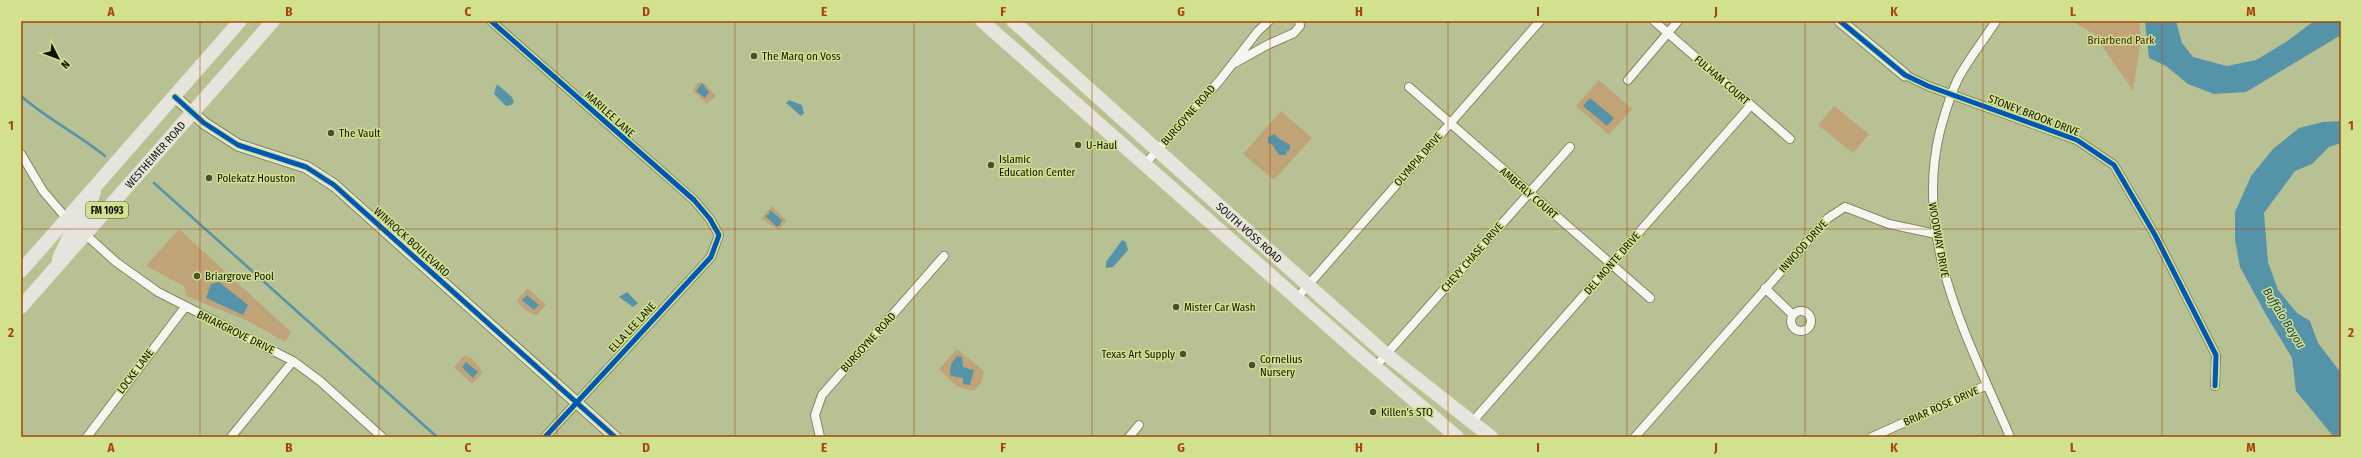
<svg xmlns="http://www.w3.org/2000/svg" width="2362" height="458" font-family="'Fira Sans Condensed',sans-serif">
<style>
.green{fill:#c0a477}
.water{fill:#5594a8}
.lines{fill:none;stroke-linecap:round;stroke-linejoin:round}
.stream{stroke:#5594a8;stroke-width:2.5}
.street-casing{stroke:#808762;stroke-width:10}
.secondary-casing{stroke:#808762;stroke-width:13}
.primary-casing{stroke:#dfe3cf;stroke-width:14}
.street{stroke:#f4f6ef;stroke-width:8}
.secondary{stroke:#eeece6;stroke-width:11}
.primary{stroke:#e7e4de;stroke-width:12}
.cycleway-casing{stroke:#d1e18e;stroke-width:8}
.cycleway{stroke:#0057b8;stroke-width:5}
.grid{fill:none;stroke:#a74408;stroke-width:1;stroke-opacity:0.55}
.poi-dot{fill:#4a4f34;stroke:#d1e18e;stroke-width:1.5}
.labels{text-anchor:middle;stroke-width:3;stroke-linejoin:round;paint-order:stroke}
.shield{fill:#d1e18e;stroke:#48502b;stroke-width:1}
.shield-label{font-size:10px;font-weight:bold;fill:#0e1200}
.park-label{font-size:11px;fill:#42260e;stroke:#d1e18e}
.poi-label{font-size:11px;fill:#0e1200;stroke:#d1e18e;text-anchor:start}
.street-label{font-size:11px;fill:#0e1200;stroke:#d1e18e}
.water-label{font-size:12px;font-style:italic;fill:#1e4157;stroke:#d1e18e}
.neatline{fill:none;stroke:#a74408;stroke-width:1.5}
.grid-label{font-size:13px;text-anchor:middle;font-weight:bold;fill:#a74408}
</style>
<rect width="100%" height="100%" fill="#b8c194"/>
<path class="green" d="M2071,21H2139L2141,39L2133,91L2094,34Z
M1599,80L1632,109L1609,135L1576,106Z
M700,82L704,83L716,96L707,104L693,91L696,84Z
M1834,106L1869,134L1853,153L1818,125Z
M1281,111L1312,138L1274,180L1243,154Z
M772,206L787,221L779,230L761,219Z
M179,229L291,332L285,342L248,321L186,296L184,286L146,266Z
M528,288L546,305L537,315C530,315 520,307 517,300Z
M957,349L984,371L981,383L974,391L956,386L939,369Z
M464,356C472,357 481,366 482,374L472,384L454,367Z"/>
<path class="water" d="M2145,21H2176L2182,43L2193,57L2227,66L2256,60L2286,42L2314,21H2341V35L2246,92L2214,94L2188,84L2166,66L2149,58Z
M702,83L709,92L705,98L696,91Z
M497,84L512,97L514,102L511,105L506,106L494,94Z
M1590,98L1614,118L1607,126L1583,106Z
M789,100L802,105L804,113L801,116L786,103Z
M2341,121V143L2329,147L2312,164L2295,171L2264,213L2268,262L2278,290L2297,313L2310,321L2318,343L2341,373V437L2333,436L2296,391L2292,358L2265,313L2240,267L2235,240V212L2251,176L2273,149L2299,128L2323,122Z
M1275,134L1278,138L1290,145V150L1287,151L1286,155H1279L1272,144L1268,143V137Z
M770,210L782,220L780,225L777,227L765,216L769,214Z
M1122,240L1126,242L1128,250L1113,267L1106,268V262Z
M219,282L248,305L243,315L206,298L211,284Z
M627,292L638,303L633,307L619,297Z
M527,295L539,305L534,310L522,300Z
M957,356L962,357L963,367L974,370L970,385L963,384V378L951,376L950,373L951,364Z
M466,362L478,372L473,378L462,367Z"/>
<g class="lines">
<path class="stream" d="M21,96C47,119 78,134 105,156
M154,183L437,437"/>
<defs>
<path id="street" d="M491,21L694,200L710,219L719,235L711,257L545,437
M1654,21L1790,139
M1996,21C1984,40 1970,57 1959,77C1950,94 1945,113 1940,131C1913,241 1968,338 2010,437
M1235,63L1267,45L1294,33L1300,26L1299,21
M1905,75L1928,86L2077,140L2114,165L2155,235L2216,355L2215,386
M1628,80L1678,21
M1409,87L1650,298
M21,154L43,191L67,219
M1145,164L1220,80L1258,31L1269,21
M85,234L116,262L158,292L293,361L320,381L382,437
M1765,288L1793,315
M1297,298L1540,21
M1791 321a10 10 0 1 1 20 0a10 10 0 1 1-20 0Z
M1375,367L1570,147
M1473,421L1751,105
M87,437L185,307
M231,437L293,361
M820,437L815,415L822,395L944,256
M1129,437L1139,425
M1635,437L1828,218L1845,207L1889,224L1936,234
M1872,437L1987,385"/>
<path id="secondary" d="M1840,21L1905,75
M175,97L204,123L238,145L306,167L334,185L615,437"/>
<g id="primary">
<path d="M982,21L1360,354L1457,437"/>
<path id="s1" d="M1013,21L1319,295L1387,355L1491,437"/>
<path d="M85,234L81,222L86,214L94,192"/>
<path d="M59,258L72,231V227L67,219"/>
<path d="M21,271L240,21"/>
<path id="s2" d="M21,307L273,21"/>
</g>
</defs>
<use href="#street" class="street-casing"/>
<use href="#secondary" class="secondary-casing"/>
<use href="#primary" class="primary-casing"/>
<use href="#street" class="street"/>
<use href="#secondary" class="secondary"/>
<use href="#primary" class="primary"/>
<defs>
<path id="cycleway" d="M491,21L694,200L710,219L719,235L711,257L545,437
M1840,21L1905,75L1928,86L2077,140L2114,165L2155,235L2216,355L2215,386
M175,97L204,123L238,145L306,167L334,185L615,437"/>
</defs>
<use href="#cycleway" class="cycleway-casing"/>
<use href="#cycleway" class="cycleway"/>
</g>
<path class="grid" d="M200,21V437M379,21V437M557,21V437M735,21V437M914,21V437M1092,21V437M1270,21V437M1448,21V437M1627,21V437M1805,21V437M1983,21V437M2162,21V437M21,229H2341"/>
<g class="poi-dot">
<circle cx="754" cy="56" r="4"/>
<circle cx="331" cy="133" r="4"/>
<circle cx="1078" cy="145" r="4"/>
<circle cx="991" cy="165" r="4"/>
<circle cx="209" cy="178" r="4"/>
<circle cx="197" cy="276" r="4"/>
<circle cx="1176" cy="307" r="4"/>
<circle cx="1183" cy="354" r="4"/>
<circle cx="1252" cy="365" r="4"/>
<circle cx="1373" cy="412" r="4"/>
</g>
<g class="labels">
<rect class="shield" x="86" y="202" width="42" height="16" rx="3"/>
<g class="shield-label">
<text x="107" y="214">FM 1093</text>
</g>
<g class="park-label">
<text x="2121" y="44">Briarbend Park</text>
</g>
<g class="poi-label">
<text x="762" y="60">The Marq on Voss</text>
<text x="339" y="137">The Vault</text>
<text x="1086" y="149">U-Haul</text>
<text x="999" y="163">Islamic<tspan x="999" dy="13">Education Center</tspan></text>
<text x="217" y="182">Polekatz Houston</text>
<text x="205" y="280">Briargrove Pool</text>
<text x="1184" y="311">Mister Car Wash</text>
<text x="1175" y="358" text-anchor="end">Texas Art Supply</text>
<text x="1260" y="363">Cornelius<tspan x="1260" dy="13">Nursery</tspan></text>
<text x="1381" y="416">Killen’s STQ</text>
</g>
<g class="street-label">
<text transform="translate(1722 80) rotate(41)" y="4">FULHAM COURT</text>
<text transform="translate(610 114) rotate(42)" y="4">MARILEE LANE</text>
<text transform="translate(1188 115) rotate(-49)" y="4">BURGOYNE ROAD</text>
<text transform="translate(2034 115) rotate(21)" y="4">STONEY BROOK DRIVE</text>
<text dy="4" stroke="none"><textPath href="#s2" startOffset="203">WESTHEIMER ROAD</textPath></text>
<text transform="translate(1418 159) rotate(-49)" y="4">OLYMPIA DRIVE</text>
<text transform="translate(1529 193) rotate(41)" y="4">AMBERLY COURT</text>
<text dy="4" stroke="none"><textPath href="#s1" startOffset="317">SOUTH VOSS ROAD</textPath></text>
<text transform="translate(1939 240) rotate(80)" y="4">WOODWAY DRIVE</text>
<text transform="translate(412 242) rotate(42)" y="4">WINROCK BOULEVARD</text>
<text transform="translate(1803 246) rotate(-48)" y="4">INWOOD DRIVE</text>
<text transform="translate(1472 257) rotate(-49)" y="4">CHEVY CHASE DRIVE</text>
<text transform="translate(1612 263) rotate(-49)" y="4">DEL MONTE DRIVE</text>
<text transform="translate(632 327) rotate(-47)" y="4">ELLA LEE LANE</text>
<text transform="translate(236 332) rotate(26)" y="4">BRIARGROVE DRIVE</text>
<text transform="translate(868 342) rotate(-48)" y="4">BURGOYNE ROAD</text>
<text transform="translate(135 371) rotate(-53)" y="4">LOCKE LANE</text>
<text transform="translate(1941 406) rotate(-24)" y="4">BRIAR ROSE DRIVE</text>
</g>
<g class="water-label">
<text transform="translate(2284 318) rotate(58)" y="4">Buffalo Bayou</text>
</g>
</g>
<rect width="2362" height="458" fill="none" stroke="#d1e18e" stroke-width="44"/>
<g transform="translate(58 58) rotate(132)" stroke="#d1e18e" stroke-width="3" paint-order="stroke">
<path d="M0-3L7 15L0 10L-7 15Z" fill="#0e1200"/>
<text y="-6" font-size="11" font-weight="bold" text-anchor="middle" fill="#0e1200">N</text>
</g>
<rect x="22" y="22" width="2318" height="414" class="neatline"/>
<g class="grid-label">
<text x="111" y="16">A</text>
<text x="289" y="16">B</text>
<text x="468" y="16">C</text>
<text x="646" y="16">D</text>
<text x="824" y="16">E</text>
<text x="1003" y="16">F</text>
<text x="1181" y="16">G</text>
<text x="1359" y="16">H</text>
<text x="1538" y="16">I</text>
<text x="1716" y="16">J</text>
<text x="1894" y="16">K</text>
<text x="2073" y="16">L</text>
<text x="2251" y="16">M</text>
<text x="11" y="130">1</text>
<text x="2351" y="130">1</text>
<text x="11" y="337">2</text>
<text x="2351" y="337">2</text>
<text x="111" y="452">A</text>
<text x="289" y="452">B</text>
<text x="468" y="452">C</text>
<text x="646" y="452">D</text>
<text x="824" y="452">E</text>
<text x="1003" y="452">F</text>
<text x="1181" y="452">G</text>
<text x="1359" y="452">H</text>
<text x="1538" y="452">I</text>
<text x="1716" y="452">J</text>
<text x="1894" y="452">K</text>
<text x="2073" y="452">L</text>
<text x="2251" y="452">M</text>
</g>
</svg>
